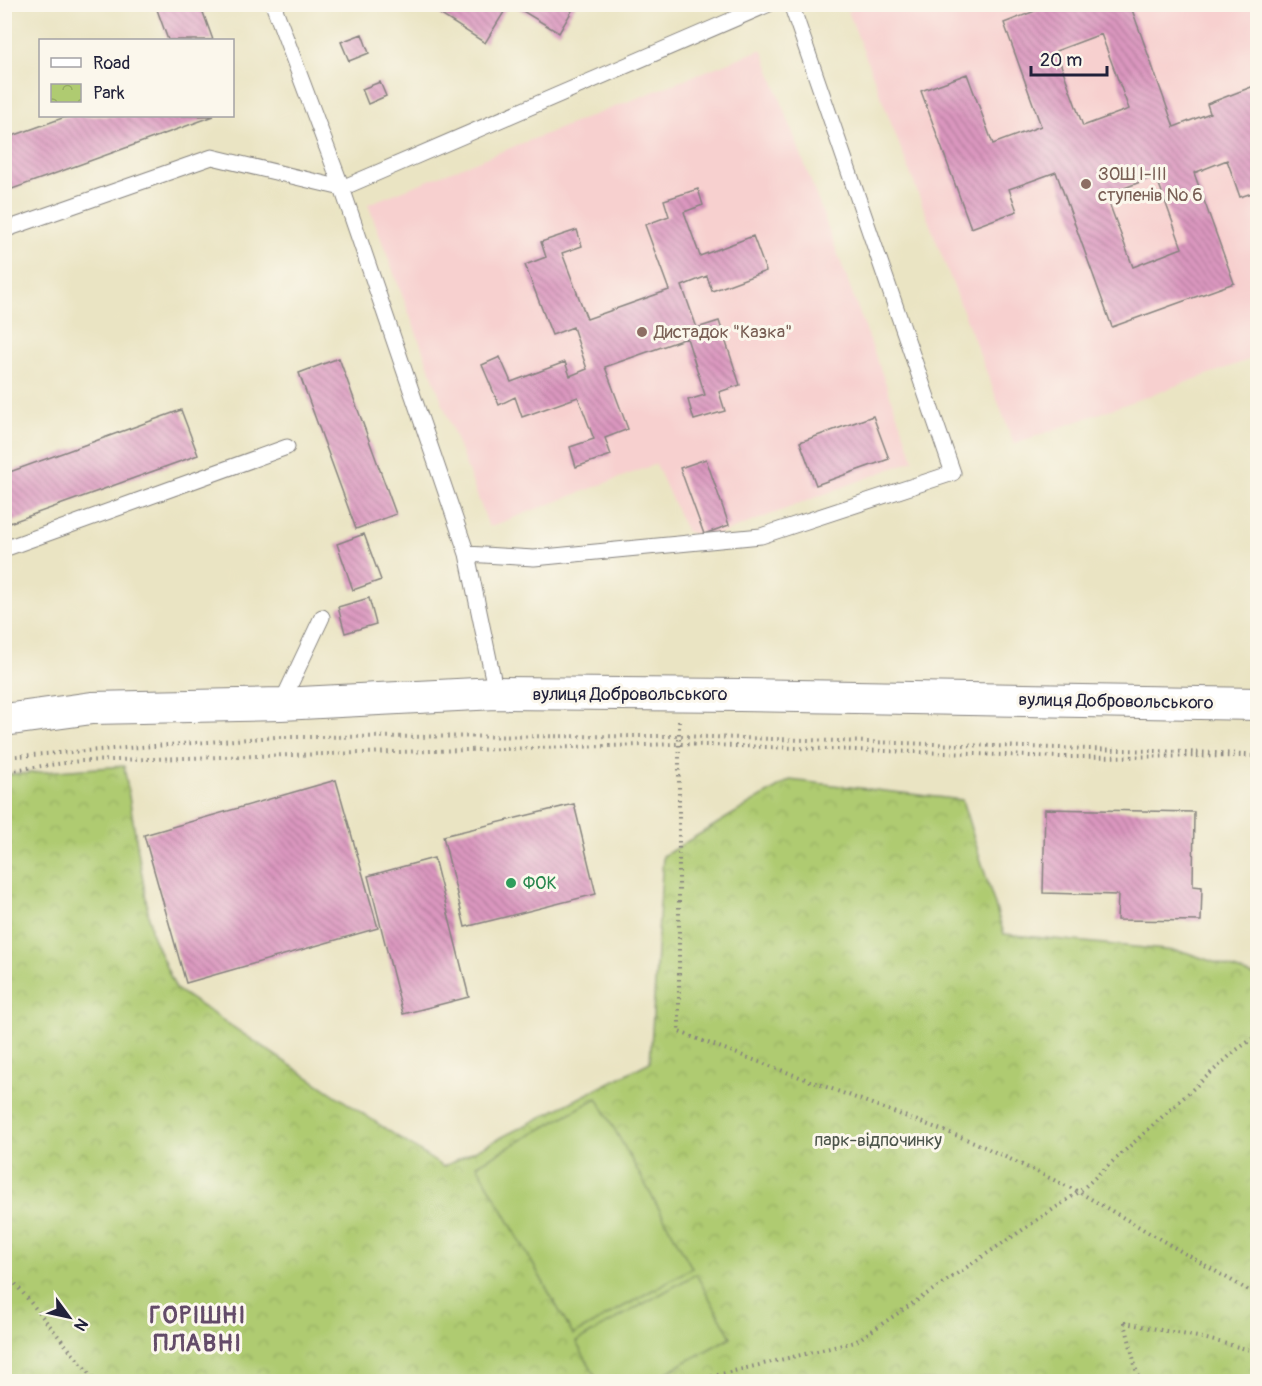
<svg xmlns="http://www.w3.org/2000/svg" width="1262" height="1386" font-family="Pangolin,sans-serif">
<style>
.built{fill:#f7d0cf}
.park{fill:url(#park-crowns);stroke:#687656;stroke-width:1.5}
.garden{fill:#afcb71;stroke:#687656;stroke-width:1.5}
.building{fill:url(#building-back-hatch);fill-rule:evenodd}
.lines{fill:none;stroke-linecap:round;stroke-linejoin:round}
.service-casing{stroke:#86837f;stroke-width:17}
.minor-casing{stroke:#86837f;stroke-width:34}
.path{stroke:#86837f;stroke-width:4;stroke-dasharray:1.5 4.5;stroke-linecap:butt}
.service{stroke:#fff;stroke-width:15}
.minor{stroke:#fff;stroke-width:32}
.education-dot{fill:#8d6e63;stroke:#fbf7ec;stroke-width:2}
.leisure-dot{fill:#2e9e5b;stroke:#fbf7ec;stroke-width:2}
.labels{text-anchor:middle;stroke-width:6;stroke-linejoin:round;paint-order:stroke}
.education-label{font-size:18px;fill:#785e54;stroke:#fbf7ec;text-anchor:start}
.street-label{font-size:18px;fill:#22223b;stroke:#fbf7ec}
.leisure-label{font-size:18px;fill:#27864d;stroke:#fbf7ec;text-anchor:start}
.park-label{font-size:18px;fill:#4c554b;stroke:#fbf7ec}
.district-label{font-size:24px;font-weight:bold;letter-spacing:1.5px;fill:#634b69;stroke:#fbf7ec}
</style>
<defs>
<pattern id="park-crowns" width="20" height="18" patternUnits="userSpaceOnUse" patternTransform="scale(1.5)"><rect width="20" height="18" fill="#afcb71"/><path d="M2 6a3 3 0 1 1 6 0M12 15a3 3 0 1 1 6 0" fill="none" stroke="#96ae63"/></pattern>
<pattern id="building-back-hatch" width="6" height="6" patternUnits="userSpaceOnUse" patternTransform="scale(1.5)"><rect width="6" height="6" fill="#db97bf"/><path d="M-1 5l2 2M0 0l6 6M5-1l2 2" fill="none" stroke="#b17b9c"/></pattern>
</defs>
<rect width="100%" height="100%" fill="#fbf7ec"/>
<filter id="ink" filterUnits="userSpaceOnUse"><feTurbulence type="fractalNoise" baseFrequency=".0167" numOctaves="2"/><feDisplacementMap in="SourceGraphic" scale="12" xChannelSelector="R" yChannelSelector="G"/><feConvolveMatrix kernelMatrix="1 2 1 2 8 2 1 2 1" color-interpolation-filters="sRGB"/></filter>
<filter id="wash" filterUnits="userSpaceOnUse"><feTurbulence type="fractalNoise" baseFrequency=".008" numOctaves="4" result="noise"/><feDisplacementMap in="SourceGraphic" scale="24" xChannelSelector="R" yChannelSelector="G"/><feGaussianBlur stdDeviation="1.35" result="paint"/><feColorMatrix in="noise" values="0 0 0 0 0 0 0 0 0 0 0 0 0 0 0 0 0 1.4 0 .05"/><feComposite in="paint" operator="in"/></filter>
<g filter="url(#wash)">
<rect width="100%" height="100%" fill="#eae4c3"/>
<path class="built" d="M867,4L1257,5V357L1014,444L848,11Z
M762,49L914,460L720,534L704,537L686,531L656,464L489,527L368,204Z"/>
<path class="park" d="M124,766L152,935L176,989L443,1167L650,1062L663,856L790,780L962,800L1004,934L1185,952L1257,977V1381H5L4,775Z"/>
<path class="garden" d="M597,1098L692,1268L573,1335L477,1165Z
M696,1274L731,1337L651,1381H598L576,1342Z"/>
<g id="blocks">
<path class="building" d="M155,4H200L213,40H168Z
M424,4H509L485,43Z
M511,4H576L559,33Z
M1053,4H1130L1174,127L1210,113L1207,104L1254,86L1258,96V191L1240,197L1227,160L1194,173L1234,283L1112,327L1056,172L1009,189L1017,211L971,228L921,91L967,74L993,144L1041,126L1004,23ZM1101,34L1129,109L1083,126L1056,51ZM1156,176L1182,248L1133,267L1106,195Z
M362,34L369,53L349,61L341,42Z
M380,82L386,96L368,104L362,89Z
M68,116H214L4,192V139Z
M698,189L703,205L684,212L700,256L753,236L766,271L712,291L707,276L682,286L697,328L719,321L740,385L719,392L725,411L694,420L688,400L705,395L687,338L605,367L628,429L605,438L611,455L576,467L570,447L594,439L578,397L522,417L515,397L499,405L482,365L500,357L511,382L565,362L570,376L587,369L573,327L552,335L525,265L546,257L541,242L577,230L582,246L562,253L587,319L669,290L645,225L669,216L664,200Z
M339,358L396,514L356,529L299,373Z
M181,410L198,455L4,525V474Z
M873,416L889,459L816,485L800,442Z
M706,459L729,525L704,534L680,468Z
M364,534L381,580L353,590L337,544Z
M369,598L376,624L345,633L338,607Z
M336,780L378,928L186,983L144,835Z
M574,804L596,894L465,927L443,836Z
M1045,809L1194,812L1193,886L1202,887L1201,921L1117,920L1118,895L1043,893Z
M434,858L469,997L403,1014L368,876Z"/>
</g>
</g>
<g filter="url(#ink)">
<use href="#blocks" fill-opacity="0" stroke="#86837f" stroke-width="1.5"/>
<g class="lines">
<defs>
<path id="service" d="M273,4L342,188
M4,230L212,157L342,188
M4,549L287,447
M467,554L534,558L761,536L953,473L791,4
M496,693L467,554L342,188L769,4
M281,704L322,617"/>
<path id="minor" d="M4,720L92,708L281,704L496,693L739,695L1258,704"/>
</defs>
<use href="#service" class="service-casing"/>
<use href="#minor" class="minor-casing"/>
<path class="path" d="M679,721V1032L974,1142L1079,1192L1258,1296
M4,757L276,737L679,736L1248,754
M4,771L80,761L679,744L1062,757L1258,756
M4,1270L96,1382
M688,1382L855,1342L1079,1192L1235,1051L1258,1035
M1139,1382L1125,1323L1203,1338L1258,1352"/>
<use href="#service" class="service"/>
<use href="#minor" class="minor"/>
</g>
</g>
<g class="education-dot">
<circle cx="1086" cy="184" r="6"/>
<circle cx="642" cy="332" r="6"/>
</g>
<circle class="leisure-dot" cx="511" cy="883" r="6"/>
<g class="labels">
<g class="education-label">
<text x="1098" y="180">ЗОШ І-ІІІ<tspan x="1098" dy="21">ступенів № 6</tspan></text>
<text x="654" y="338">Дистадок "Казка"</text>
</g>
<g class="street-label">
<text x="630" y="700">вулиця Добровольського</text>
<text transform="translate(1116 701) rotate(1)" y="6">вулиця Добровольського</text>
</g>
<g class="leisure-label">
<text x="523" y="889">ФОК</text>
</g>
<g class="park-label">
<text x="878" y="1146">парк-відпочинку</text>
</g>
<g class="district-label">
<text x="198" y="1323">ГОРІШНІ<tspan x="198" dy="28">ПЛАВНІ</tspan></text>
</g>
</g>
<rect width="1262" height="1386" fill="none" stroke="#fbf7ec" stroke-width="24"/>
<rect x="39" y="39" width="195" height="78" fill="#fbf7ec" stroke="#a4a2a5" stroke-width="1.5"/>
<rect x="51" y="58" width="30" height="9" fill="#ffffff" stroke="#a4a2a5" stroke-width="1.5"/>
<text x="93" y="69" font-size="18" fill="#22223b">Road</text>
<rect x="51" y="84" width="30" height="18" fill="url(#park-crowns)" stroke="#a4a2a5" stroke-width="1.5"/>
<text x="93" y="99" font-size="18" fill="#22223b">Park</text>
<g transform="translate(69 1317) rotate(123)" stroke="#fbf7ec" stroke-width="4.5" paint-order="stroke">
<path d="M0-4.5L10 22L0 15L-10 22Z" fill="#22223b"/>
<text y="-9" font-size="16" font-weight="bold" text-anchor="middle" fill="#22223b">N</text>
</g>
<path d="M1031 66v9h76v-9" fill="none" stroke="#22223b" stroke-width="3"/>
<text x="1040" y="66" font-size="18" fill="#22223b" stroke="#fbf7ec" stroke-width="4.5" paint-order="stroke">20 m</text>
</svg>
